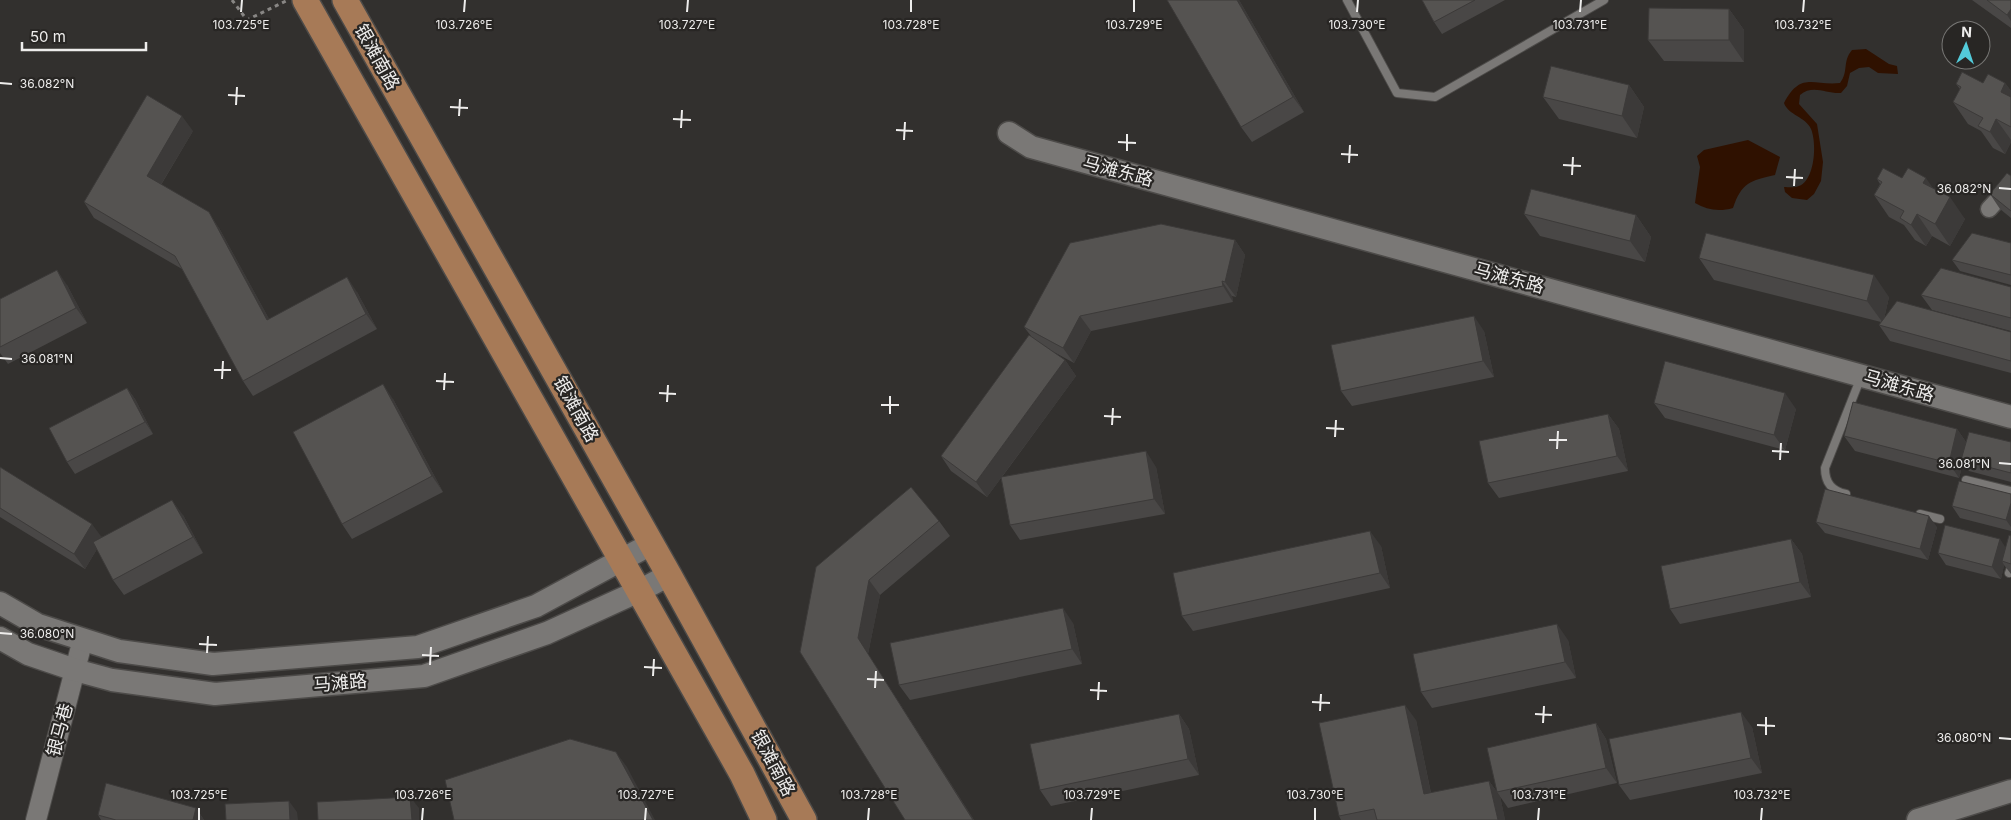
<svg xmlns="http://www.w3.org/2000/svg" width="2011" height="820" font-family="Inter,'Noto Sans SC',sans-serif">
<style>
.water{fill:#2f1100}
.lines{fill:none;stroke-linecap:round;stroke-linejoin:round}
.service-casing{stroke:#4d4b49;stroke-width:10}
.minor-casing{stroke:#4d4b49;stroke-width:19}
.tertiary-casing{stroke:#4d4b49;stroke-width:22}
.secondary-casing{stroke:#4d4b49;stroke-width:25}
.primary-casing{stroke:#4d4b49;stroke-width:28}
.path{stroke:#888684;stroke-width:3;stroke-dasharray:4 4;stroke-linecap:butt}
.service{stroke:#7a7876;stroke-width:8}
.minor{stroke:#7a7876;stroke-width:16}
.tertiary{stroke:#7a7876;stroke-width:20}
.secondary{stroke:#7a7876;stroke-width:22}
.primary{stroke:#a77a57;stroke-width:25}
.wall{fill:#494746}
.shaded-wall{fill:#3c3a39}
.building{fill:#555351;stroke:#3c3a39}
.ticks{fill:none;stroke:#eeedec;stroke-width:2}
.labels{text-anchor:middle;stroke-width:4.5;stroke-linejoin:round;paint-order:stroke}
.street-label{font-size:18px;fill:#eeedec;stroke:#282624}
.ticks-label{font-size:12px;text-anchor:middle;fill:#eeedec;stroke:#282624;stroke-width:4.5;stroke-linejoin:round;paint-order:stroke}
</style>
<rect width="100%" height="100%" fill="#32302e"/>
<path class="water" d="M1866,49L1889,64L1897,66L1898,74L1878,73L1869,67L1859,68L1850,73L1847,86L1841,93C1826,94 1813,84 1800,95L1799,104L1817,124L1823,162L1821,181L1814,194L1807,200L1792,198L1785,192L1784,187C1788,187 1795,188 1799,186C1815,180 1817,143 1811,129C1806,117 1788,115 1784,103C1801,71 1813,86 1840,83C1849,71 1842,62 1852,50Z
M1748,140L1780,157L1775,175C1750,181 1742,182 1733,208C1719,212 1707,210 1695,203L1700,167L1697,156L1704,150Z"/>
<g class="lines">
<defs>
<path id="service" d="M1347,0L1397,93L1435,97L1604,0
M1966,480L2011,491
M1846,494C1832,491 1825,483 1825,468L1861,377
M1920,514L1940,519
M2009,573L2011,568"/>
<path id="minor" d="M1989,209L2011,185"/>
<path id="tertiary" d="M36,820L83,639"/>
<path id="secondary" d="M1009,133L1031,147L2011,417
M0,603L38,625L119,651L213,664L418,647L536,606L651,544
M0,638L28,654L75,670L112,680L215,694L424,676L547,633L639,591L669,575
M1918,820L2011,791"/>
<path id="primary" d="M305,0L715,726L742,774L764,820
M345,0L669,575L804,820"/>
</defs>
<use href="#service" class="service-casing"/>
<use href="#minor" class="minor-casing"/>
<use href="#tertiary" class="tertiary-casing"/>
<use href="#secondary" class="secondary-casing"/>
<use href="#primary" class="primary-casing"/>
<path class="path" d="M232,0L247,20L286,1"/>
<use href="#service" class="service"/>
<use href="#minor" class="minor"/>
<use href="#tertiary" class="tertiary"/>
<use href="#secondary" class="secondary"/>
<use href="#primary" class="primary"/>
</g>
<path class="wall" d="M1239,0L1304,112L1252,142L1241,127Z
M1422,0H1505L1442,34L1434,22Z
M1972,0H2011V28Z
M1729,9L1744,30V62L1664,61L1648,40Z
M2005,83L2011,91V142L2005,154L1993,148L1981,131L1968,124L1953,102L1960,89L1956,84Z
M1629,85L1644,107L1637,138L1559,119L1543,97Z
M193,131L161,185L219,228L269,319L357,292L377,329L253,396L243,381L182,269L94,218L84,202Z
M2011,176V218L2000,209L1990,194Z
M1902,178L1933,188L1965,219L1950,246L1932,236L1926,246L1915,240L1904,225L1889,217L1874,195L1880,184L1877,179Z
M1524,214L1636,215L1651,237L1645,262L1540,236Z
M1235,240L1245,255L1236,297L1232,296L1233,302L1091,331L1074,363L1052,351L1065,360L1076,376L1002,477L1156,467L1165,514L1020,540L1010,525L1001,478L987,497L951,471L941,456L1031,336L1024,327Z
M2011,243V285L1960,271L1952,260Z
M1699,258L1889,297L1884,319L2011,332V373L1890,341L1879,325L1881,322L1714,280Z
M67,285L87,323L8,364L0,353V299Z
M2011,287V331L1932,310L1921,295Z
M1484,331L1494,377L1352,406L1341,391Z
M127,388L135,399L153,434L75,474L67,462Z
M393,399L443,492L352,539L342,524Z
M1654,403L1796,409L1785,450L1665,418Z
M1608,414L1619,429L1628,471L1499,498L1488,483Z
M1957,429L1966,442H2011V482L1969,471L1963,463L1959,478L1855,451L1844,436Z
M0,467L102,537L183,515L203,553L124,595L113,580L97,549L85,569L0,517Z
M2011,494V531L1960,518L1952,506Z
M939,521L950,536L880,595L868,654L974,820H905L816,567Z
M1816,522L1937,527L1928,560L1825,533Z
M2011,536V574L2004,565L2001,579L1946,565L1938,553L2006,548Z
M1791,539L1802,554L1811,597L1680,624L1670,609Z
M1381,546L1390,588L1193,631L1182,616Z
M1073,623L1082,664L910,700L899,685Z
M1568,640L1576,678L1432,708L1421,692Z
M1179,714L1189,729L1199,775L1051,806L1040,790Z
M1416,720L1431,793L1489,781L1500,796L1505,820H1341L1339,816Z
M1596,723L1606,739L1617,783L1508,808L1497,792Z
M1752,727L1762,773L1630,800L1619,785Z
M196,808L204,820H101L98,815Z"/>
<path class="shaded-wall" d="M1237,0H1239L1304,112L1293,97Z
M1729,9L1744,30V62L1729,40Z
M2011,9V21L2007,15Z
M2005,83L2011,91V106L2001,92Z
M1629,85L1644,107L1637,138L1622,116Z
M182,116L193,131L157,191L147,176Z
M1996,119L2011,140V142L2005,154L1990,132Z
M1926,178L1941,200L1923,183Z
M1950,197L1965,219L1950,246L1935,224Z
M209,212L219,228L278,335L267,320Z
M1917,214L1932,236L1926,246L1911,225Z
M1636,215L1651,237L1645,262L1630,241Z
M1235,240L1245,255L1236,297L1225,282Z
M57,270L67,285L87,323L76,308Z
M1874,275L1889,297L1883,323L1867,301Z
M347,277L357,292L377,329L366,314Z
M1222,281L1232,296L1233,302L1223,286Z
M1080,316L1091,331L1074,363L1063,348Z
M1474,316L1484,331L1494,377L1483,361Z
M1065,360L1076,376L987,497L976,482Z
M383,384L393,399L443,492L432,476Z
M127,388L135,399L153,434L145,422Z
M1785,393L1796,409L1785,450L1774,435Z
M1608,414L1619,429L1628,471L1617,456Z
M1957,429L1968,445L1961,460L1963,463L1959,478L1949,463Z
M1146,451L1156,467L1165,514L1154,499Z
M172,500L183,515L203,553L193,537Z
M2011,503V527L2006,520Z
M1929,516L1937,527L1928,560L1920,549Z
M92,524L103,539L85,569L74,554Z
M1370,531L1381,546L1390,588L1380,573Z
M1791,539L1802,554L1811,597L1800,582Z
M2000,539L2008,551L2002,561L2004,565L2001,579L1992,567Z
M869,580L880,595L868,654L974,820H973L858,638Z
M1063,608L1073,623L1082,664L1072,649Z
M1557,624L1568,640L1576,678L1565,662Z
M1405,705L1416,720L1434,809L1424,794Z
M1741,712L1752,727L1762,773L1751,758Z
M1179,714L1189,729L1199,775L1188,759Z
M1596,723L1606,739L1617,783L1606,768Z
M616,752L627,767L655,820H653Z
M1489,781L1500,796L1505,820H1498Z
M410,797L419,808V820H412Z
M289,801L297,812L298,820H290Z
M196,808L204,820H193Z"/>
<path class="building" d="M1167,0H1237L1293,97L1241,127Z
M1422,0H1475L1434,22Z
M1987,0H2011V9L2007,15Z
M1649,8L1729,9V40H1648Z
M1551,66L1629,85L1622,116L1543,97Z
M1962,72L1983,83L1988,74L2005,83L2001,92L2011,97V127L1996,119L1990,132L1978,126L1983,118L1953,102L1961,87L1956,84Z
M147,95L182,116L147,176L209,212L267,320L347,277L366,314L243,381L175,256L84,202Z
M1883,168L1902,178L1908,168L1926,178L1923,183L1950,197L1935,224L1917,214L1911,225L1900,218L1904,211L1874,195L1882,182L1877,179Z
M2007,173L2011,176V211L1990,194Z
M1531,189L1636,215L1630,241L1524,214Z
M1161,224L1235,240L1225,282L1222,281L1223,286L1080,316L1063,348L1024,327L1070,243Z
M1706,233L1874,275L1867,301L1699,258Z
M1972,233L2011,243V275L1952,260Z
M1941,268L2011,287V318L1921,295Z
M57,270L76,308L0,347V299Z
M1897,301L2011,332V361L1879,325Z
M1474,316L1483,361L1341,391L1331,345Z
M1029,335L1065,360L976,482L941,456Z
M1665,361L1785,393L1774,435L1654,403Z
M383,384L432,476L342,524L293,432Z
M127,388L145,422L67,462L49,428Z
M1853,402L1957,429L1949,463L1844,436Z
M1608,414L1617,456L1488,483L1479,441Z
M1969,432L2011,442V473L1961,460Z
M1146,451L1154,499L1010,525L1001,477Z
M0,467L92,524L74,554L0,508Z
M1959,481L2011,494V503L2006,520L1952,506Z
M911,487L939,521L869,580L858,638L973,820H905L800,652L816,567Z
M1825,489L1929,516L1920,549L1816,522Z
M172,500L193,537L113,580L93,542Z
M1945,525L2000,539L1992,567L1938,553Z
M1370,531L1380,573L1182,616L1173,573Z
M2009,535L2011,536V564L2002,561Z
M1791,539L1800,582L1670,609L1661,566Z
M1063,608L1072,649L899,685L890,643Z
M1557,624L1565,662L1421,692L1413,654Z
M1405,705L1424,794L1489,781L1498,820H1377L1374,809L1339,816L1319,723Z
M1741,712L1751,758L1619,785L1609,739Z
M1179,714L1188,759L1040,790L1030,744Z
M1596,723L1606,768L1497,792L1487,748Z
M570,739L616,752L653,820H454L445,780Z
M106,783L196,808L193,820H116L98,815Z
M410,797L412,820H318L317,802Z
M289,801L290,820H226L225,804Z"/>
<path class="ticks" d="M241,12L242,0M464,12L465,0M687,12L688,0M911,12V0M1134,12V0M1357,12L1358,0M1580,12L1581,0M1803,12L1804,0M0,83L12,84M228,95L245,96M236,105L237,87M450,107L468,108M459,116L460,99M673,119L691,120M681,128L682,110M896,130L913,131M904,140L905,122M1118,142L1136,143M1127,151V134M1341,154L1358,155M1349,163L1350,145M1563,165L1581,166M1572,175L1573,157M1786,177L1803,178M1794,186L1795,169M1999,188L2011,189M0,358L12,359M214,370H231M222,379L223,361M436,381L454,382M444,390L445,373M659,393L676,394M667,402L668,385M881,405H899M890,414V396M1104,416L1121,417M1112,425L1113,408M1326,428L1344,429M1335,437L1336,420M1549,440H1567M1557,449L1558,431M1772,451L1789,452M1780,460L1781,443M1999,463L2011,464M0,633L12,634M199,644L217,645M207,653L208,636M422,655L439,656M430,665L431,647M644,667L662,668M653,676L654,659M867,679L884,680M875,688L876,671M1090,690L1107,691M1098,700L1099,682M1312,702L1330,703M1320,711L1321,694M1535,714L1552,715M1543,723L1544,706M1757,725L1775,726M1766,735V717M1999,738L2011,739M199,820V808M422,820L423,808M645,820L646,808M868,820L869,808M1091,820L1092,808M1315,820V808M1538,820L1539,808M1761,820L1762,808"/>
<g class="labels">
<g class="street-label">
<text transform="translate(377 57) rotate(61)" y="6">银滩南路</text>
<text transform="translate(1118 171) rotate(15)" y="6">马滩东路</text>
<text transform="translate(1509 278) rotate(15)" y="6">马滩东路</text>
<text transform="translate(1899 386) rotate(16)" y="6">马滩东路</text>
<text transform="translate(576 409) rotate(61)" y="6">银滩南路</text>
<text transform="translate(340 683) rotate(-5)" y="6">马滩路</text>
<text transform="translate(60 730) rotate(-75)" y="6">银马巷</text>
<text transform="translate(773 763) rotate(62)" y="6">银滩南路</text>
</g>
</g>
<g class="ticks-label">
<text x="241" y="29">103.725°E</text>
<text x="464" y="29">103.726°E</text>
<text x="687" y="29">103.727°E</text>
<text x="911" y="29">103.728°E</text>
<text x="1134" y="29">103.729°E</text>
<text x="1357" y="29">103.730°E</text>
<text x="1580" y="29">103.731°E</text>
<text x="1803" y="29">103.732°E</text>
<text x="47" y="88">36.082°N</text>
<text x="1964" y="193">36.082°N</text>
<text x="47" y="363">36.081°N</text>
<text x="1964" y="468">36.081°N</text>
<text x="47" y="638">36.080°N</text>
<text x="1964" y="742">36.080°N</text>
<text x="199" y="799">103.725°E</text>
<text x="423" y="799">103.726°E</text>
<text x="646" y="799">103.727°E</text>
<text x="869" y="799">103.728°E</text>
<text x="1092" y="799">103.729°E</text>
<text x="1315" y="799">103.730°E</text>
<text x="1539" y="799">103.731°E</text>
<text x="1762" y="799">103.732°E</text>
</g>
<g transform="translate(1966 45) rotate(3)"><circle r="24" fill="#282624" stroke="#777674"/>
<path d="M0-4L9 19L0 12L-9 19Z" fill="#53cbda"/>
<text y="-8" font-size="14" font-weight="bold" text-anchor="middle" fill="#eeedec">N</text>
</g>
<path d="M22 42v8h124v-8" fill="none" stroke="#eeedec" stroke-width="2.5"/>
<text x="30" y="42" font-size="15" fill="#eeedec" stroke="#282624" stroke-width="4" paint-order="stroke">50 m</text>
</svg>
